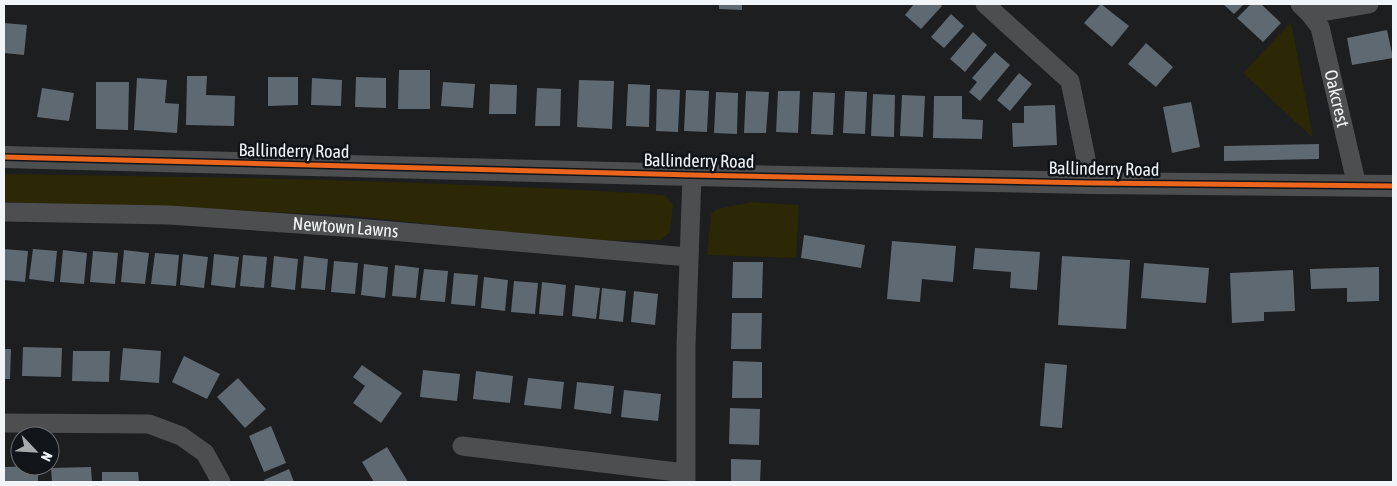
<svg xmlns="http://www.w3.org/2000/svg" width="1397" height="486" font-family="'Asap Condensed',sans-serif">
<style>
.green{fill:#2c2704}
.building{fill:#5f6972}
.lines{fill:none;stroke-linecap:round;stroke-linejoin:round}
.minor{stroke:#4c4e50;stroke-width:19}
.tertiary{stroke:#4c4e50;stroke-width:22}
.cycleway-casing{stroke:#111519;stroke-width:8}
.cycleway{stroke:#eb651d;stroke-width:5}
.labels{text-anchor:middle;stroke-width:5;stroke-linejoin:round;paint-order:stroke}
.street-label{font-size:18px;fill:#f1f5f7;stroke:#111519}
</style>
<rect width="100%" height="100%" fill="#1c1e20"/>
<path class="green" d="M1291,22L1313,138L1243,73Z
M4,174C224,177 445,181 665,195L673,204L670,232L661,240L582,241L345,215L4,202Z
M751,202L799,205L796,258L707,255L711,214L717,209Z"/>
<path class="building" d="M719,4H742V10L719,9Z
M914,4H940L942,6L921,29L905,15Z
M1101,4L1129,26L1112,47L1084,23Z
M1223,4H1244L1234,14Z
M1251,4H1261L1281,23L1263,42L1237,18Z
M951,14L964,26L944,48L931,37Z
M4,23L27,25L24,55L4,53Z
M1387,30L1393,58L1352,65L1347,38Z
M973,32L987,45L965,72L950,59Z
M1146,43L1173,67L1156,87L1128,64Z
M995,52L1010,65L980,101L969,92L977,82L972,78Z
M399,70H430V109H398Z
M1019,73L1032,84L1010,111L997,100Z
M187,76H207L206,95L235,96L234,126L186,125Z
M268,77H298V105L268,106Z
M356,77L386,78V108L355,107Z
M137,78L167,80L165,103L179,104L177,133L134,130Z
M312,78L342,80L341,106L311,105Z
M579,80L614,81L612,129L577,127Z
M96,82H129L128,130L96,129Z
M443,82L475,84L473,108L441,106Z
M490,84L517,85L516,114H489Z
M628,84L650,85L649,127L626,126Z
M42,88L74,93L69,121L37,117Z
M537,88L561,89L560,126H535Z
M657,89L680,90L678,132L656,131Z
M686,90L709,91L707,132L684,131Z
M746,91L769,92L766,133H744Z
M778,91H800L798,133L776,132Z
M845,91L867,92L865,134L843,133Z
M716,92L738,93L737,134L714,133Z
M813,92L835,93L833,135L811,134Z
M873,94L895,95L894,137L871,136Z
M902,95L925,96L923,137L900,136Z
M934,96H962V119L983,120L982,139L933,138Z
M1191,102L1200,147L1172,153L1163,107Z
M1055,105L1057,145L1013,147L1012,123H1024V106Z
M1319,144V159L1224,161V146Z
M804,235L865,245L861,268L801,258Z
M892,241L956,246L953,282L922,279L920,302L887,299Z
M975,248L1040,252L1037,290L1010,288L1011,272L973,269Z
M4,249L28,251L25,282L4,280Z
M33,249L57,251L54,282L29,279Z
M63,250L87,253L84,284L60,282Z
M124,250L149,253L145,284L121,282Z
M93,251L118,253L115,284L90,282Z
M155,253L179,255L176,286L151,284Z
M183,254L208,257L204,288L180,285Z
M214,254L239,257L235,288L211,285Z
M243,255L267,257L264,288L240,286Z
M274,256L298,259L295,290L271,287Z
M304,256L328,259L325,290L301,288Z
M1062,256L1130,260L1126,329L1058,325Z
M334,261L358,263L355,294L331,292Z
M733,262H763L762,298H732Z
M1144,263L1209,268L1206,303L1141,298Z
M364,264L388,267L385,298L361,295Z
M395,265L419,268L416,298L392,296Z
M1379,267V301L1347,302V288L1311,289L1310,269Z
M424,269L448,271L445,302L420,300Z
M1293,270L1295,311L1264,312V321L1232,323L1230,273Z
M454,273L478,275L475,306L451,304Z
M484,277L508,280L505,311L481,308Z
M514,281L538,283L535,314L511,312Z
M542,282L566,285L563,316L539,314Z
M575,285L600,288L596,319L572,316Z
M602,288L626,291L623,322L599,319Z
M634,291L658,294L655,325L631,322Z
M732,313H762L761,349H731Z
M23,347L62,348L61,377L22,376Z
M123,348L161,351L159,383L120,380Z
M4,349H11L10,379H4Z
M73,351H110L109,382L72,381Z
M184,356L220,374L207,399L172,382Z
M733,361L762,362V398H732Z
M1045,363L1067,365L1062,428L1040,426Z
M362,365L402,393L381,423L353,403L365,386L353,377Z
M423,370L460,374L457,401L420,397Z
M476,371L513,376L510,403L473,399Z
M238,378L266,409L245,428L217,397Z
M528,378L564,382L561,409L524,405Z
M577,382L614,386L611,414L574,409Z
M624,390L661,394L658,421L621,417Z
M730,408L760,409L759,445L729,444Z
M271,426L286,463L264,472L249,436Z
M387,447L408,482H374L362,462Z
M731,459L761,460L760,482H731Z
M38,466V482H4V467Z
M91,467L92,482H52L51,468Z
M289,469L294,482H265L264,480Z
M102,472H138L139,482H102Z"/>
<g class="lines">
<g class="minor">
<path d="M985,4L1070,81L1091,183"/>
<path id="s1" d="M1300,4L1310,14L1320,27L1357,186"/>
<path d="M1310,14L1369,4"/>
<path id="s2" d="M4,212L169,215L357,228L688,257"/>
<path d="M4,423L149,424L181,436L205,453L221,482"/>
<path d="M462,446L685,473"/>
<path d="M686,482V346L692,175"/>
</g>
<path class="tertiary" d="M4,157L692,175L1091,183L1393,186"/>
<defs>
<path id="cycleway" d="M4,157L692,175L1091,183L1393,186"/>
</defs>
<use href="#cycleway" class="cycleway-casing"/>
<use href="#cycleway" class="cycleway"/>
</g>
<g class="labels">
<g class="street-label">
<text dy="6" stroke="none"><textPath href="#s1" startOffset="104">Oakcrest</textPath></text>
<text transform="translate(294 151) rotate(1)" y="6">Ballinderry Road</text>
<text transform="translate(699 161) rotate(1)" y="6">Ballinderry Road</text>
<text transform="translate(1104 169) rotate(1)" y="6">Ballinderry Road</text>
<text dy="6" stroke="none"><textPath href="#s2" startOffset="342">Newtown Lawns</textPath></text>
</g>
</g>
<rect width="1397" height="486" fill="none" stroke="#f1f5f7" stroke-width="10"/>
<g transform="translate(35 451) rotate(115)"><circle r="24" fill="#111519" stroke="#6b6f72"/>
<path d="M0-4L9 19L0 12L-9 19Z" fill="#a6aaac"/>
<text y="-8" font-size="14" font-weight="bold" text-anchor="middle" fill="#f1f5f7">N</text>
</g>
</svg>
